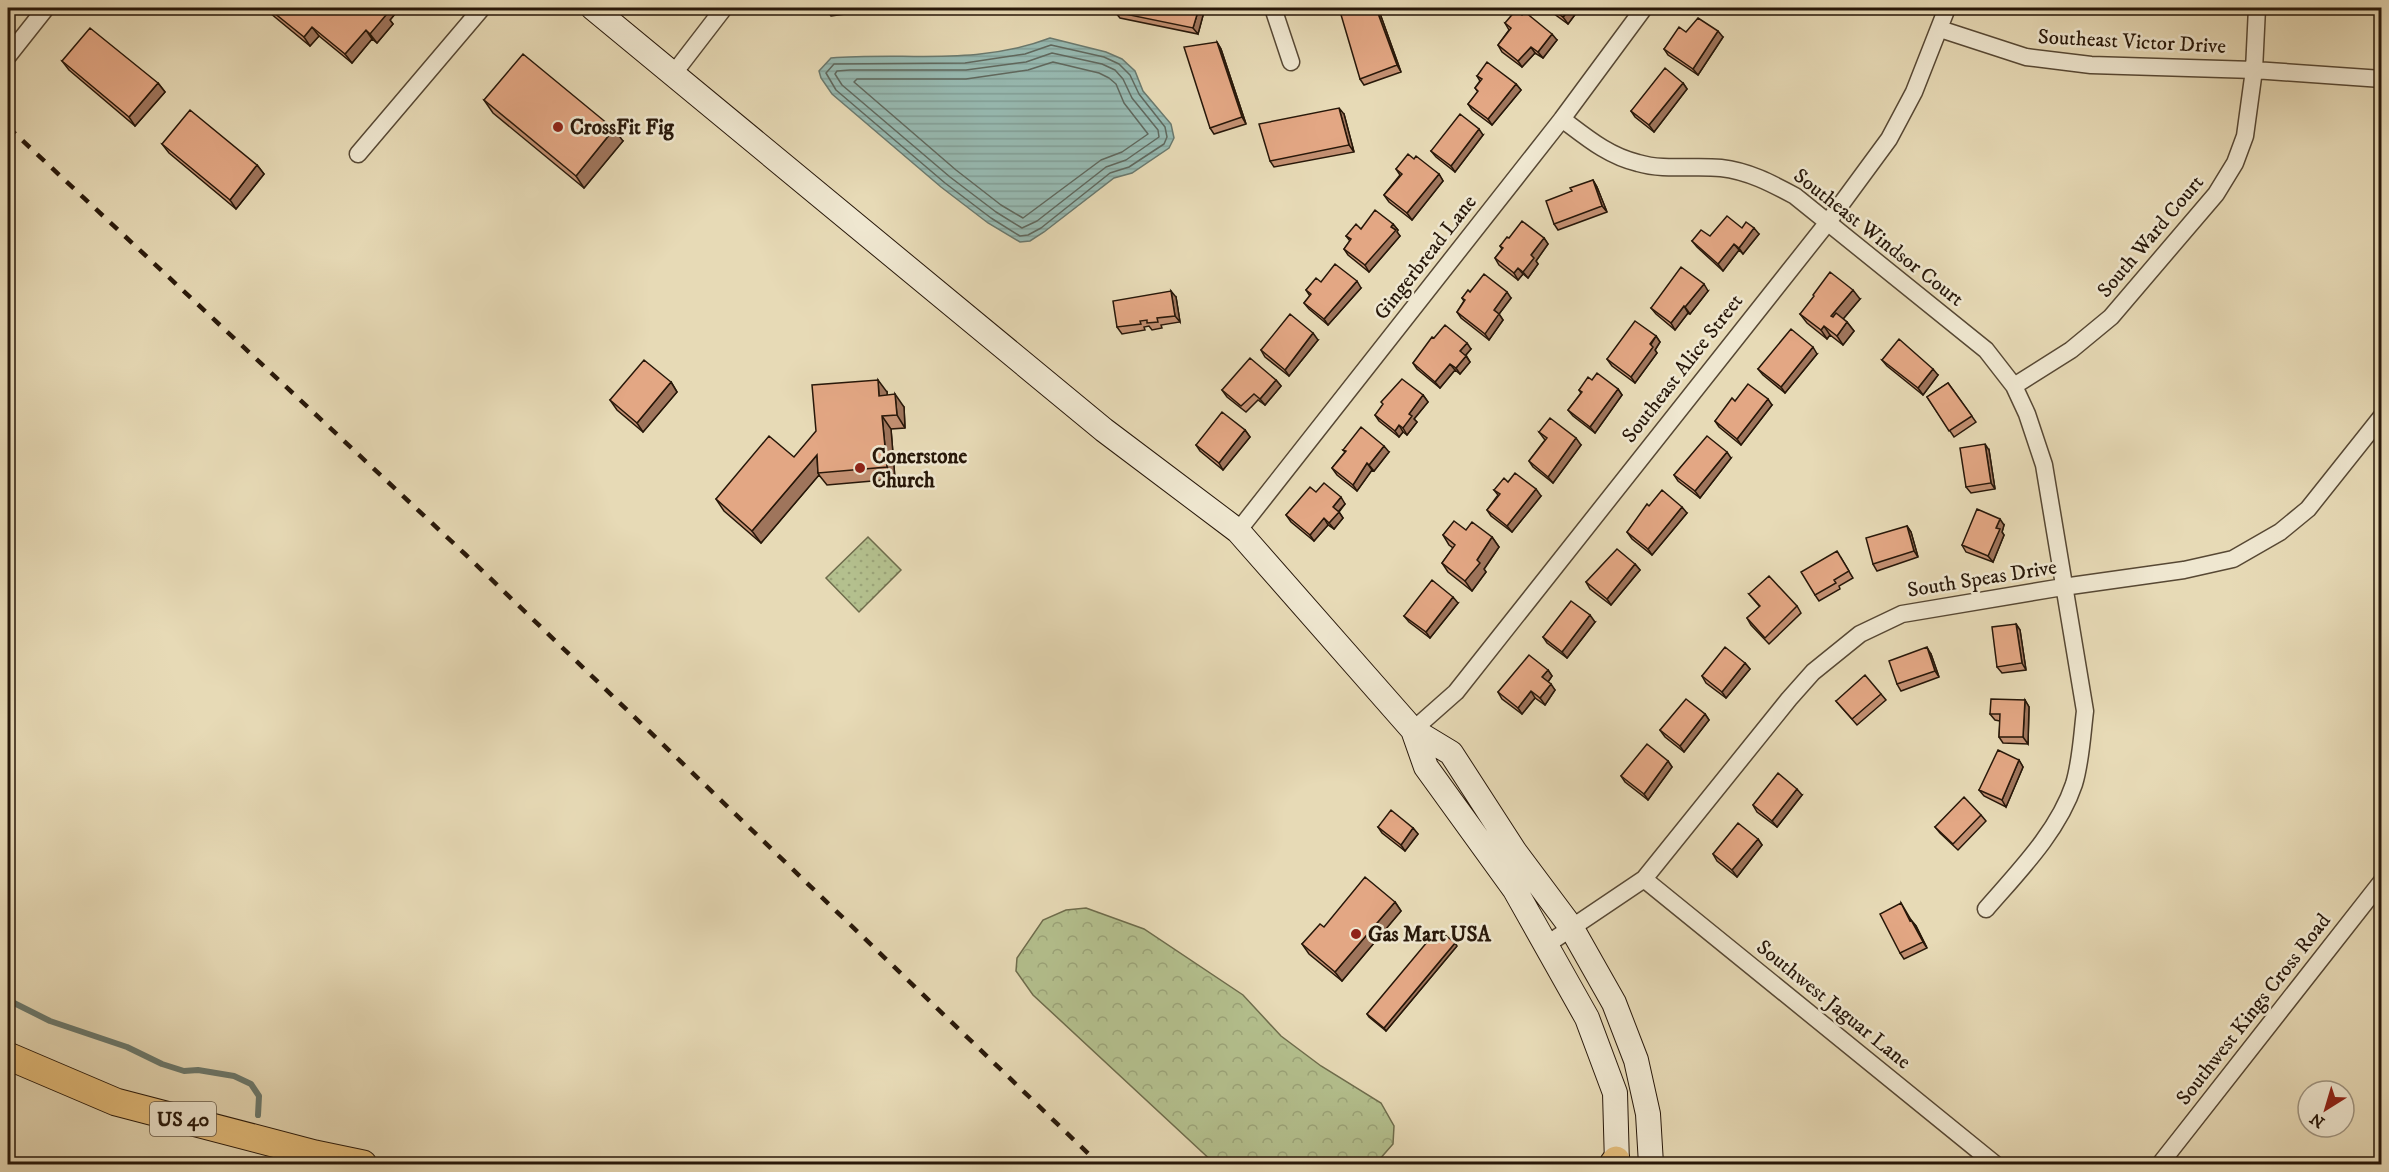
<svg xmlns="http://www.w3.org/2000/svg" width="2389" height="1172" font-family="'IM FELL DW Pica',serif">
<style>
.forest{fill:url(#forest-crowns);stroke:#6e6c4c;stroke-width:1.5}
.park{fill:url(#park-dots);stroke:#6e6c4c;stroke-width:1.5}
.water{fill:url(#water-rules);stroke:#6a796e;stroke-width:1.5}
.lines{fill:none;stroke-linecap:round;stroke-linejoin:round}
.shore{stroke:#5f685e;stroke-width:1.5}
.stream{stroke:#6a796e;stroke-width:6}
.street-casing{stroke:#574834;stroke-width:19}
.secondary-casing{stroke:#271709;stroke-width:26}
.primary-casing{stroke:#271709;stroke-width:29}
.street{stroke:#efe7d0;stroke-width:16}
.secondary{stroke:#efe7d0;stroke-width:24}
.primary{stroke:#e4bd7b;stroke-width:27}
.rail{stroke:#271709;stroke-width:4.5;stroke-dasharray:10 10;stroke-linecap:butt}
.wall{fill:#c39072;stroke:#271709;stroke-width:1.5}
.shaded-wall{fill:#9f755c;stroke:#271709;stroke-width:1.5}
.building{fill:#e3a784;stroke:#271709;stroke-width:1.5}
.poi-dot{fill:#8f2418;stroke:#efe7d0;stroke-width:2}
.labels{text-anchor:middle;stroke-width:5;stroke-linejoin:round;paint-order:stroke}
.shield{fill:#efe7d0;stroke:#635545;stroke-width:1.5}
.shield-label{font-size:20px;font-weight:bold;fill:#271709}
.street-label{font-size:21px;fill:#271709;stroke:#efe7d0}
.poi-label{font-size:21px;font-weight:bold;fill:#271709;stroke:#efe7d0;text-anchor:start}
</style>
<defs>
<pattern id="forest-crowns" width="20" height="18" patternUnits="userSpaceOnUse" patternTransform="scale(1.5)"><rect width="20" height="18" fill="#b4c08e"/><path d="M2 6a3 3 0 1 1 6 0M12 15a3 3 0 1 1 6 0" fill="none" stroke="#9ba479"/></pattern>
<pattern id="park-dots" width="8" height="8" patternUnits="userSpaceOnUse" patternTransform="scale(1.5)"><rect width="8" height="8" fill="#b4c08e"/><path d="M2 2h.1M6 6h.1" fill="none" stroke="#9ba479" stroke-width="1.8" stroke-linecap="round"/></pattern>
<pattern id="water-rules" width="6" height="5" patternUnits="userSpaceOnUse" patternTransform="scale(1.5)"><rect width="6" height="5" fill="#97bab2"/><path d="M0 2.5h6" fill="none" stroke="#829f98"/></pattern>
</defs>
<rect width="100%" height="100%" fill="#e7dab6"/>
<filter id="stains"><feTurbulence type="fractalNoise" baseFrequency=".00333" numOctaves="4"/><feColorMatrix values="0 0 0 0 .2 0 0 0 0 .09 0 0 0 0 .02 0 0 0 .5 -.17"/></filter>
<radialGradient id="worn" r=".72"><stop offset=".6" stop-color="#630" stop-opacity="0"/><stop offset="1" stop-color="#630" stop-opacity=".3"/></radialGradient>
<path class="forest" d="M1086,908L1144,929L1243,995L1281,1036L1321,1066L1381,1103L1394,1126L1393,1144L1378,1161L1370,1164H1215L1033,995L1016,971L1017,958L1043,920L1066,910Z"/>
<path class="park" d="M868,537L901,570L859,612L826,578Z"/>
<path class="water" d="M1050,38L1106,52L1122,59L1135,71L1143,91L1171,124L1174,138L1169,148L1132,173L1114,178L1044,232L1030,241L1020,242L988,223L941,187L832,94L821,78L819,71L831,58C906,52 977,66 1050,38Z"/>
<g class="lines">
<path class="shore" d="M1051,45L1104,57L1119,64L1130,75L1139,94L1165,127L1167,137L1164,144L1129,167L1110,173L1041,228L1028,235L1020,236L991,218L945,183L836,90L826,73L834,64L965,63L1025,54Z
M1052,53L1102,64L1115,70L1123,79L1132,98L1158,130L1159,137L1126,160L1106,167L1037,221L1022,228L996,212L950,177L842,85L835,74L837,71L850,70H966L1026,62Z
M1053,62L1099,73L1109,78L1116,84L1124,103L1148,134L1122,152L1101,160L1023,218L1001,205L956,170L854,82L857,79H966L1028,70Z"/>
<path class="stream" d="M8,1000L50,1021L127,1047L162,1064L184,1071L198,1070L234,1076L251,1084L259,1096L258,1115"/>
<defs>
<path id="street" d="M1273,8L1291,62
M1940,29L2026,57L2091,65L2254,70L2382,79
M8,56L46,8
M674,73L724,8
M1562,119C1586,137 1608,156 1638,163C1665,171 1693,165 1721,168C1748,171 1771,183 1795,196L1986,350L2014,386L2027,414L2044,465L2085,711C2082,735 2081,761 2074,784C2058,832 2018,872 1986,909
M358,154L482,8
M2014,386L2071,350L2111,317L2216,194L2235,163L2245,136L2254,70L2257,8
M1238,531L1562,119L1644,8
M1413,730L1456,692L1828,222L1889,139L1914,92L1947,8
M1644,879L1995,1164
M1546,945L1644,879L1789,699L1813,672L1860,634L1902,614L2063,587L2184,570L2233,559L2280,532L2308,509L2382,416
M2160,1164L2382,881"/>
<path id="secondary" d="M593,8L1104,430L1238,531L1413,730L1451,753L1515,852L1571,927L1614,1003L1636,1060L1648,1114L1651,1164
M1413,730L1426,767L1515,890L1587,1018L1615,1093L1617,1164"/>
<path id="primary" d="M8,1056L116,1102L315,1154L363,1164
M1613,1164L1616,1160"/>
</defs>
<use href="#street" class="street-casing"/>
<use href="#secondary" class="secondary-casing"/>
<use href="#primary" class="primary-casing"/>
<use href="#street" class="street"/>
<use href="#secondary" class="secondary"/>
<use href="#primary" class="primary"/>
<path class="rail" d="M8,127L465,554L1099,1164"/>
</g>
<path class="wall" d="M264,8H400L390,20L393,24L377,43L372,39L352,63L319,36L310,46Z
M826,8H891L831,16L827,10Z
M1088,8H1103L1102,12Z
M1205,8L1198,34L1120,18L1115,12Z
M1378,8L1401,72L1364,85L1360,79Z
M1546,8H1580L1568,24Z
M1711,8H1723L1722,11Z
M1505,23L1557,40L1543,58L1535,53L1522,67L1502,52L1498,45L1509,30Z
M1686,32L1723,37L1698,75L1668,55L1664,49Z
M1217,42L1221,49L1246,124L1214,134L1210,128Z
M62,61L158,83L165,92L135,126L69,70Z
M1477,76L1516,84L1521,90L1492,125L1472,110L1468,104L1478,92L1475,88L1480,81Z
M1683,83L1687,89L1654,132L1635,117L1631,111Z
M484,100L623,141L584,188L493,113Z
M1344,114L1354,152L1274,167L1270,161Z
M1483,135L1455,172L1436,157L1431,151Z
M162,144L257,165L264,174L236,209L169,153Z
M1414,159L1439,174L1443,181L1412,220L1389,202L1384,195L1400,175L1396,169Z
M1593,180L1597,187L1607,212L1558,230L1554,224L1572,191Z
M1393,224L1398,230L1397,232L1400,236L1369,272L1348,255L1344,249L1350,241L1346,236L1361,229Z
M1742,228L1759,234L1743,254L1739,250L1723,271L1697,247L1692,241Z
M1509,238H1544L1548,244L1536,261L1538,264L1528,278L1523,274L1518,280L1499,265L1495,258L1502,249L1500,246Z
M1321,282L1361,288L1328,325L1309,309L1304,303L1310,296L1306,290Z
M1708,291L1690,314L1688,313L1675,330L1656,314L1651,308Z
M1470,292L1511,298L1499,314L1503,320L1489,340L1461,318L1457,312L1464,301L1462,298Z
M1176,297L1180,322L1161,325L1162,328L1152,330L1149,326L1144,327L1145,330L1122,334L1117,327Z
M1860,299L1843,319L1847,322L1854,331L1843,345L1830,335L1827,339L1807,323L1800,314Z
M1656,336L1660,342L1655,350L1657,353L1635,383L1612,366L1607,359Z
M1434,338L1471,349L1466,355L1470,362L1460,374L1455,370L1440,388L1417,369L1413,363Z
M1318,340L1289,376L1265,357L1261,350Z
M1817,354L1785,393L1763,375L1758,369Z
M1882,360L1938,375L1923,395L1887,366Z
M1276,380L1281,386L1265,405L1258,400L1246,412L1227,397L1222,390Z
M1592,380L1618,389L1622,395L1595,433L1573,416L1568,410L1581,393L1579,390Z
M671,382L677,392L643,432L617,410L610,400Z
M1948,383L1976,422L1954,437L1927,397Z
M887,392V395L904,407L905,428L891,429L895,479L827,485L819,475L761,543L724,511L716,499L794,457Z
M1423,395L1428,402L1414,419L1417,422L1407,435L1403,432L1399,437L1379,421L1375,415Z
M1735,401L1772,405L1741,445L1719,427L1715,421Z
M1245,430L1250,437L1223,470L1200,451L1196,445Z
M1539,432L1581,445L1553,483L1533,467L1529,461L1545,440Z
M1343,450L1389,452L1374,471L1372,470L1357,491L1337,475L1332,468L1345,452Z
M1989,450L1995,489L1971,493L1966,487Z
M1731,458L1700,498L1678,481L1674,475Z
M1494,490L1541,496L1512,532L1491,516L1487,510L1498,495Z
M1316,492L1345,504L1339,512L1343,518L1334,529L1328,525L1314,541L1291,522L1286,515Z
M1649,506L1687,513L1652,555L1632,539L1627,532Z
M2004,525L2002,532L2004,535L1993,562L1966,552L1962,545Z
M1907,526L1911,532L1918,557L1877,571L1873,564Z
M1466,530L1492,537L1499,547L1484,569L1486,572L1472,591L1448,572L1442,563L1453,548L1449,545L1443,535Z
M1841,558L1853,578L1839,586L1840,589L1819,601L1815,595Z
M1635,564L1640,570L1611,605L1590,589L1586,582Z
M1749,594L1797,606L1801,613L1769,644L1751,625L1747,618L1760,607Z
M1458,603L1430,638L1409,622L1404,616Z
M1595,622L1567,658L1547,643L1543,637Z
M2016,624L2020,630L2026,670L2002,673L1997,667Z
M1931,654L1939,677L1901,691L1897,684Z
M1745,663L1750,669L1726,698L1706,683L1702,676Z
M1548,670L1552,676L1548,682L1555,690L1545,705L1535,698L1522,714L1502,699L1498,692Z
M1881,694L1886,700L1857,725L1836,701Z
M2025,700L2029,707L2028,744L2003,743L1999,737L2000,721L1995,720L1990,714Z
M1705,714L1709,720L1684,752L1665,737L1660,730Z
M2019,760L2023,767L2006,807L1984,796L1979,790Z
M1668,761L1672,767L1648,800L1625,782L1621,776Z
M1802,795L1777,827L1757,812L1753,805Z
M1981,815L1986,821L1958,850L1940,833L1935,827Z
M1378,827L1413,828L1418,834L1405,851L1382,833Z
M1758,839L1762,845L1737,877L1717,861L1713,854Z
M1395,902L1401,911L1342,981L1309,954L1302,944L1324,927Z
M1901,903L1911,920L1916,926L1927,948L1904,959L1900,953Z
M1457,946L1386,1031L1369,1017L1367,1014Z"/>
<path class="shaded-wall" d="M386,8H400L390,20L393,24L377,43L370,34L382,12Z
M1199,8H1205L1198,34L1193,28Z
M1376,8H1378L1401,72L1397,65Z
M1571,8H1580L1568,24L1563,17Z
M312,27L319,36L310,46L304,37Z
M366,30L372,39L352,63L345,54Z
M1718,31L1723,37L1698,75L1693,69Z
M1552,34L1557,40L1543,58L1538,52Z
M1217,42L1221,49L1246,124L1242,117Z
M1531,47L1535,53L1522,67L1518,61Z
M158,83L165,92L135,126L129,117Z
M1683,83L1687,89L1654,132L1649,125Z
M1516,84L1521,90L1492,125L1488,119Z
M1339,108L1344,114L1354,152L1349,145Z
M614,129L623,141L584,188L576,176Z
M1479,129L1483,135L1455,172L1451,166Z
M257,165L264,174L236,209L230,200Z
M1439,174L1443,181L1412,220L1407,213Z
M1593,180L1597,187L1607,212L1602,206Z
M1393,224L1398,230L1397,232L1400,236L1369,272L1365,265Z
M1754,228L1759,234L1743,254L1739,248Z
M1544,238L1548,244L1536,261L1538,264L1528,278L1523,272L1531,255Z
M1734,244L1739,250L1723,271L1718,264Z
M1518,268L1523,274L1518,280L1514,273Z
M1357,281L1361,288L1328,325L1324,319Z
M1704,284L1708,291L1690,314L1685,307Z
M1853,290L1860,299L1838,325L1831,316Z
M1171,291L1176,297L1180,322L1175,316Z
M1507,292L1511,298L1499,314L1503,320L1489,340L1485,334L1494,310Z
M1684,306L1688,313L1675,330L1671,323Z
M1847,322L1854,331L1843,345L1837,336Z
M1824,326L1830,335L1827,339L1821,330Z
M1313,333L1318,340L1289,376L1285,370Z
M1656,336L1660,342L1655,350L1657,353L1635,383L1631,377Z
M1467,343L1471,349L1464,357L1460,351Z
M1813,347L1817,354L1785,393L1781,387Z
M1466,356L1470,362L1460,374L1456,368Z
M1450,364L1455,370L1440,388L1435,382Z
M1933,369L1938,375L1923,395L1918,388Z
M878,380L887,392L888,408L879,396Z
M1276,380L1281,386L1265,405L1260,399Z
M671,382L677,392L643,432L637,423Z
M1618,389L1622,395L1595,433L1590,427Z
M895,394L904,407L905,428L897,415Z
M1423,395L1428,402L1414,419L1417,422L1407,435L1403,428L1409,414Z
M1768,399L1772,405L1741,445L1737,439Z
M882,416L891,429L895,479L887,467Z
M1399,425L1403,432L1399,437L1395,431Z
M1245,430L1250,437L1223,470L1219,463Z
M1576,438L1581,445L1553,483L1548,477Z
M1985,444L1989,450L1995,489L1991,483Z
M1384,446L1389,452L1374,471L1369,465Z
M1727,452L1731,458L1700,498L1695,491Z
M817,455L818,473L819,475L761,543L752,531Z
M1367,463L1372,470L1357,491L1353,485Z
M1536,489L1541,496L1512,532L1507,526Z
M1341,497L1345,504L1337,513L1333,507Z
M1682,507L1687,513L1652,555L1648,549Z
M1339,512L1343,518L1334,529L1329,523Z
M1324,518L1328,525L1314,541L1310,535Z
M2000,519L2004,525L2002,532L2004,535L1993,562L1988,556L1996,528Z
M1907,526L1911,532L1918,557L1914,551Z
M1492,537L1499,547L1484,569L1486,572L1472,591L1465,581L1477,560Z
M1635,564L1640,570L1611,605L1607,599Z
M1453,597L1458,603L1430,638L1426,632Z
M1590,615L1595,622L1567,658L1562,652Z
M2016,624L2020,630L2026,670L2022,663Z
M1927,647L1931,654L1939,677L1935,671Z
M1745,663L1750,669L1726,698L1722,692Z
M1548,670L1552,676L1547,683L1542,677Z
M1551,684L1555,690L1545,705L1540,698Z
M1531,691L1535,698L1522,714L1518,708Z
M2025,700L2029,707L2028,744L2023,737Z
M1705,714L1709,720L1684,752L1680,746Z
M2019,760L2023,767L2006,807L2002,800Z
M1668,761L1672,767L1648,800L1644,794Z
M1797,789L1802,795L1777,827L1772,821Z
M1413,828L1418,834L1405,851L1401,845Z
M1758,839L1762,845L1737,877L1732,870Z
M1395,902L1401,911L1342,981L1335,972Z
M1911,920L1916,926L1927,948L1923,942Z
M1455,943L1457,946L1386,1031L1384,1028Z"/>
<path class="building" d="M268,8H386L382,12L386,15L370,34L366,30L345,54L312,27L304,37Z
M826,8H843L827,10Z
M1116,8H1199L1193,28L1115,12Z
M1339,8H1376L1397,65L1360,79Z
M1550,8H1571L1563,17Z
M1516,10L1522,15L1525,12L1552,34L1538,52L1531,47L1518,61L1498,45L1511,28L1505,23Z
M1698,18L1718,31L1693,69L1664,49L1679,27L1686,32Z
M90,28L158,83L129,117L62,61Z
M1217,42L1242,117L1210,128L1184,47Z
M523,54L614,129L576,176L484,100Z
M1487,62L1516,84L1488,119L1468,104L1478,91L1475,88L1482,79L1477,76Z
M1665,68L1683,83L1649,125L1631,111Z
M1339,108L1349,145L1270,161L1259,124Z
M190,110L257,165L230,200L162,144Z
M1460,114L1479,129L1451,166L1431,151Z
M1408,154L1414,159L1416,156L1439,174L1407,213L1384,195L1402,174L1396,169Z
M1593,180L1602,206L1554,224L1546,201L1572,191L1570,188Z
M1375,210L1393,224L1391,227L1396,230L1365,265L1344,249L1351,239L1346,236L1356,224L1361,229Z
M1727,216L1742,228L1746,222L1754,228L1739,248L1734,244L1718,264L1692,241L1701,230L1710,236Z
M1522,221L1544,238L1531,255L1534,258L1523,272L1518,268L1514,273L1495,258L1503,248L1500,246L1507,237L1509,238Z
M1335,264L1357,281L1324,319L1304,303L1311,294L1306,290L1316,278L1321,282Z
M1681,267L1704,284L1685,307L1684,306L1671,323L1651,308Z
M1830,272L1853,290L1831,316L1833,317L1836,313L1847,322L1837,336L1824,326L1821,330L1800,314L1814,296L1813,295Z
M1484,274L1507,292L1494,310L1499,314L1485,334L1457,312L1465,300L1462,298L1468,290L1470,292Z
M1171,291L1175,316L1157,318L1158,322L1147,323V320L1140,321L1141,324L1117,327L1113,301Z
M1290,314L1313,333L1285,370L1261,350Z
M1635,321L1656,336L1650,344L1653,347L1631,377L1607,359Z
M1445,325L1467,343L1460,351L1466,356L1456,368L1450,364L1435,382L1413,363L1432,337L1434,338Z
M1791,329L1813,347L1781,387L1758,369Z
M1899,339L1933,369L1918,388L1882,360Z
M1250,358L1276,380L1260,399L1254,394L1241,406L1222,390Z
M644,360L671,382L637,423L610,400Z
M1597,373L1618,389L1590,427L1568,410L1582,392L1579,390L1588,377L1592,380Z
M1402,379L1423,395L1409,414L1412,416L1403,428L1399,425L1395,431L1375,415L1383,404L1381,402Z
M878,380L879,396L895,394L897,415L882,416L887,467L818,473L817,455L752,531L716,499L769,436L794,457L816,431L812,385Z
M1948,383L1972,416L1949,431L1927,397Z
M1748,384L1768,399L1737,439L1715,421L1732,398L1735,401Z
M1222,412L1245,430L1219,463L1196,445Z
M1550,418L1576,438L1548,477L1529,461L1547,438L1539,432Z
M1361,427L1384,446L1369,465L1367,463L1353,485L1332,468L1346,451L1343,450Z
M1707,436L1727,452L1695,491L1674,475Z
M1985,444L1991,483L1966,487L1960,448Z
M1515,473L1536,489L1507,526L1487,510L1500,494L1494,490L1504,478L1508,482Z
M1324,483L1341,497L1333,507L1339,512L1329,523L1324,518L1310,535L1286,515L1310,487L1316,492Z
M1662,490L1682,507L1648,549L1627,532L1647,504L1649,506Z
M1977,509L2000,519L1996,528L2000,529L1988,556L1962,545Z
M1454,521L1466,530L1472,522L1492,537L1477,560L1480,563L1465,581L1442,563L1455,545L1443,535Z
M1907,526L1914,551L1873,564L1866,538Z
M1617,549L1635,564L1607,599L1586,582Z
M1837,551L1849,571L1834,580L1836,583L1815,595L1801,572Z
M1769,576L1797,606L1765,638L1747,618L1760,606L1749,594Z
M1432,580L1453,597L1426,632L1404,616Z
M1571,601L1590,615L1562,652L1543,637Z
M2016,624L2022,663L1997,667L1992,627Z
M1725,647L1745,663L1722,692L1702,676Z
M1927,647L1935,671L1897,684L1889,661Z
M1529,655L1548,670L1542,677L1551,684L1540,698L1531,691L1518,708L1498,692Z
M1865,675L1881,694L1852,719L1836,701Z
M1686,699L1705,714L1680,746L1660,730Z
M1991,699L2025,700L2023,737H1999L2000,714H1990Z
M1647,744L1668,761L1644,794L1621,776Z
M1998,750L2019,760L2002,800L1979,790Z
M1778,773L1797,789L1772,821L1753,805Z
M1964,797L1981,815L1953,844L1935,827Z
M1391,810L1413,828L1401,845L1378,827Z
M1738,823L1758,839L1732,870L1713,854Z
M1365,877L1395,902L1335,972L1302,944L1320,924L1324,927Z
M1901,903L1910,921L1911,920L1923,942L1900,953L1880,914Z
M1438,929L1455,943L1384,1028L1367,1014Z"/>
<g class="poi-dot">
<circle cx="558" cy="127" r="6"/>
<circle cx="860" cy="468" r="6"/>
<circle cx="1356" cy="934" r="6"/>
</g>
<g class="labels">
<rect class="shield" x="150" y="1102" width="66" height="34" rx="4.5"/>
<g class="shield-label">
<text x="183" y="1126">US 40</text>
</g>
<g class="street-label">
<text transform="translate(2132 41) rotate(3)" y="7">Southeast Victor Drive</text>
<text transform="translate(2150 236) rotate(-50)" y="7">South Ward Court</text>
<text transform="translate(1879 237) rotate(38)" y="7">Southeast Windsor Court</text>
<text transform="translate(1425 257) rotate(-52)" y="7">Gingerbread Lane</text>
<text transform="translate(1682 368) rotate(-52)" y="7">Southeast Alice Street</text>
<text transform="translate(1982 578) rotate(-9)" y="7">South Speas Drive</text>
<text transform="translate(1834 1004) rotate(39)" y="7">Southwest Jaguar Lane</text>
<text transform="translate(2253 1009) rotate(-52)" y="7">Southwest Kings Cross Road</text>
</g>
<g class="poi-label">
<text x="570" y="134">CrossFit Fig</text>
<text x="872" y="463">Conerstone<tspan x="872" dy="24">Church</tspan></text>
<text x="1368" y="941">Gas Mart USA</text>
</g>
</g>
<rect width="2389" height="1172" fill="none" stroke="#e7dab6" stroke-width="30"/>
<rect x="9" y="9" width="2371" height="1154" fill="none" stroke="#271709" stroke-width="3"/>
<rect x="15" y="15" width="2359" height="1142" fill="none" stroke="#271709" stroke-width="1.5"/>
<g transform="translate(2326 1109) rotate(217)"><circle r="28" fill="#efe7d0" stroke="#9f9480" stroke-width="1.5"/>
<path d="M0-4.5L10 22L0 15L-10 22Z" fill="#8f2418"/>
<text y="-9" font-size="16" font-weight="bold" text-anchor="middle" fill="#271709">N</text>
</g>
<rect width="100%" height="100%" filter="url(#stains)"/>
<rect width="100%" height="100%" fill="url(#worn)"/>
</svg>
